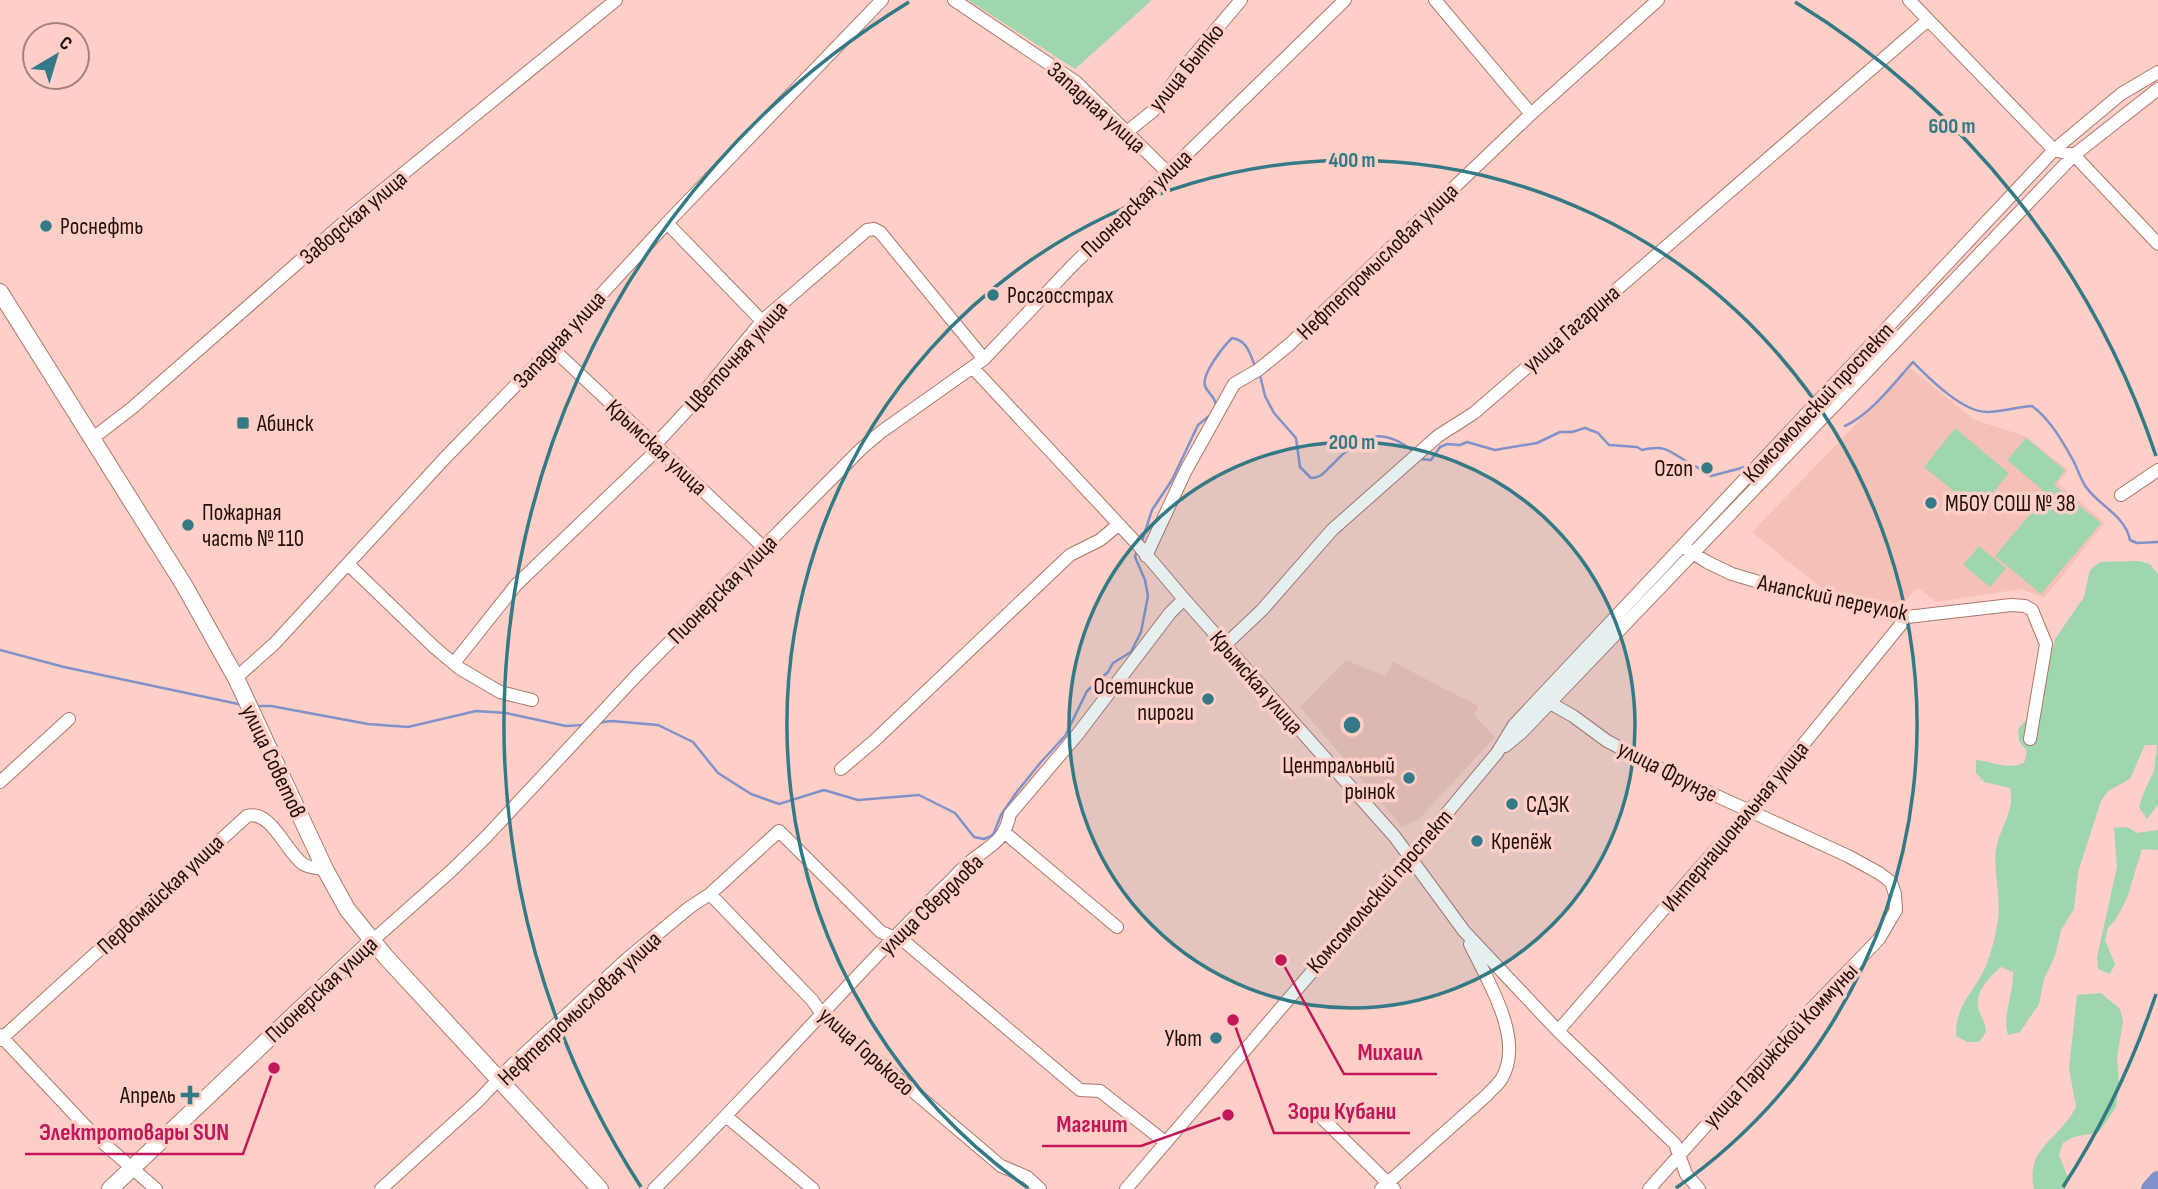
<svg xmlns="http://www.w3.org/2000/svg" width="2158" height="1189" font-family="'Sofia Sans Condensed',sans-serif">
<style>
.built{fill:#f5c1b7}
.green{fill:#9fd6ab}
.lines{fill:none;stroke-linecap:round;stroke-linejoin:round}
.stream{stroke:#8192cb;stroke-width:2.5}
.river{stroke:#8192cb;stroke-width:18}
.minor-casing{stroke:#ab776d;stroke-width:14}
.major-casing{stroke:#ab776d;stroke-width:18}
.minor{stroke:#fff;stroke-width:12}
.major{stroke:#fff;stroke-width:16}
.ring{fill:none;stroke:#337986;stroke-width:3.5}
.poi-dot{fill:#337986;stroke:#fdcfc6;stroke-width:2.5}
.labels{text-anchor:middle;stroke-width:7;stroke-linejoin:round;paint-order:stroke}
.street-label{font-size:23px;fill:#220e0b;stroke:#fdcfc6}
.poi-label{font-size:23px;fill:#220e0b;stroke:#fdcfc6;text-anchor:start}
.centre{fill:#337986;stroke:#fdcfc6;stroke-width:3.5}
.ring-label{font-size:21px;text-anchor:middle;font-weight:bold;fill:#337986;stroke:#fdcfc6;stroke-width:7;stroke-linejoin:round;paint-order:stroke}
.leader{fill:none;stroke:#c2185b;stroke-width:2.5}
.callout-dot{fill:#c2185b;stroke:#fdcfc6;stroke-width:2.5}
.callout-label{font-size:24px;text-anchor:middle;font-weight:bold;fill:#c2185b;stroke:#fdcfc6;stroke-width:7;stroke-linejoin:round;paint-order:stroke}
</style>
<rect width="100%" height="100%" fill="#fdcfc6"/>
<path class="built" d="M1910,368L1975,420L2025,436L2068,470L2058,483L2105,523L2044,598L2021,589L1936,602L1918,588L1903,603L1854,601L1830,595L1752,532Z
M1346,660L1385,676L1393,662L1478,706L1474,715L1495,737L1419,819L1402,827L1300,707Z"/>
<path class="green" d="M968,0H1152L1075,69Z
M1955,428L2009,473L1978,511L1924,467Z
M2026,438L2065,470L2054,485L2101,523L2041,594L1995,556L2047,494L2007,460Z
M1979,546L2006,568L1990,587L1963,565Z
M2138,561L2150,564L2158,574V805L2147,819L2139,807L2143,794L2154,771L2157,745H2145L2130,779L2108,791L2101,801L2078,872L2074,909L2061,930L2055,956L2044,979L2039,1004L2020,1032L2008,1035C2002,1015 2014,994 2013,972L2001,967C1989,977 1973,994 1979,1011C1982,1019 1985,1021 1986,1032L1979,1042H1967L1956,1036C1956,1005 1970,997 1983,972C1990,959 1994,941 1997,926C2003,898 1991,867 1997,844C2002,825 2015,809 2010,788L1984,782L1976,773V760C1995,762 2006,770 2024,763L2027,751L2019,741L2018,729L2040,705L2055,639L2084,597L2090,570L2100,562Z
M2127,827L2137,833L2158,830V850L2142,849L2127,898L2116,919L2108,928L2105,940L2115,964L2110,974L2098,969L2097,957L2117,867L2114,828Z
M2101,993L2120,1009L2123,1021L2117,1058L2119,1083L2116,1107L2099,1132L2074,1137L2063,1143L2059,1155L2068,1178L2065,1189H2034C2025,1147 2060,1140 2076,1107L2069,1068L2077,995Z"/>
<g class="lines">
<path class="stream" d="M1260,375L1265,396L1274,413L1296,438L1300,467L1311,478C1322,478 1325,471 1333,464C1360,435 1381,425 1414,452
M1216,405C1215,396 1208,394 1205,386C1201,374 1224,346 1232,338C1247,340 1250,354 1255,366
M1845,426C1872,413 1893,384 1913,362C1929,378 1962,412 1987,412C2001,412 2017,407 2032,406C2050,419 2063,442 2074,462C2078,470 2081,480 2086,487C2099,506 2125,515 2130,540L2137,543L2158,542
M1421,459L1431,460L1440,447L1447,444L1460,445L1467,442L1495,450L1537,443L1560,432H1572L1585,428L1598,433L1609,445L1637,447L1642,450C1666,445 1667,450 1686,461C1694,466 1703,470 1711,476L1749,466
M1754,461L1778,436
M1142,541L1152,510L1172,480L1198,425L1209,416
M0,650L64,667L243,705
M256,706H271L368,724L408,727L476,711L506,713L566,726L584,725
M597,723L611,721L658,725L693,742L718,773L751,794L779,804L824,790L858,800L919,795L955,813L974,837L984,839L993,835L1001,815L1016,793L1041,762L1065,736L1087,691L1108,672L1113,663L1131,652L1141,632L1148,596L1145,580L1135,557L1137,550"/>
<path class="river" d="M2150,1189L2158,1180"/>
<defs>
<path id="minor" d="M954,0L1076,82L1167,172
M1435,0L1531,114
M1909,0L2054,150L2074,155L2158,244
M1128,131L1153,111L1186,65L1241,0
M667,223L762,321
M552,348L763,547
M973,368L1139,546L1184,599L1395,837L1464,931L1558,1031L1675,1144L1686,1174L1699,1189
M93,438L132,408L350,217L616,0
M655,445L704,392L762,321L867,230L874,229L880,232L984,359
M2121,495L2158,470
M1685,548L1707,562L1732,574L1786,590L1907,617L2011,605L2025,606L2032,610L2046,644L2030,739
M1146,556L1185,472L1234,384L1258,370L1290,344L1531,114L1658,0
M349,565L434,647L459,668L500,692L532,700
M1225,645L1262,610L1332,530L1438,436L1474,413L1928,20
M454,663L516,585L658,449
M236,678L275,643L444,459L552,348L667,223L882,0
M1550,703L1573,716L1607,741L1682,780L1848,856L1879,873L1891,882L1895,894L1896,910L1879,939L1798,1023L1649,1189
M1505,746L1522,732L2074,155L2158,89
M841,769L874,741L1070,555L1100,540L1118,525
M0,782L69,719
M1004,832L1117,927
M710,894L812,1000L822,1014L1001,1166L1027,1177L1040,1189
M372,941L451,871L486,837L636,676L861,449L881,432L984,359L1072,266L1345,0
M1558,1031L1749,811L1907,617
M0,1035L93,1134L156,1189
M0,1040L247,816C271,809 286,852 303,864C309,868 318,868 325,869
M727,1117L813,1189
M1321,1117L1394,1189
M381,1189L479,1100L511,1066L627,959L690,907L710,894L779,831L881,932L905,942L1080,1090L1100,1091L1165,1142
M654,1189C753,1092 843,987 941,890C951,881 961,869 971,861C992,844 1004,842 1010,814L1077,735L1170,613L1184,599
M1126,1189L1411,856L1497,753L1514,725L2054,150L2121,94L2158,72
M1381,1189L1487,1095C1492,1089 1499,1084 1502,1078C1525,1039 1487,980 1470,944"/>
<path id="major" d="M0,292L184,585L236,678L325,869L347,909L385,956L600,1189
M110,1189L372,941"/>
</defs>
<use href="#minor" class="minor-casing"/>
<use href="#major" class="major-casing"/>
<use href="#minor" class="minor"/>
<use href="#major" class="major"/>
</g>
<circle cx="1352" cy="725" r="283" fill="#337986" fill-opacity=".12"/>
<g class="ring">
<circle cx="1352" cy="725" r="283"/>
<path d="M1028 1188A565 565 0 1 1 1676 1188"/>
<path d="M2156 994A848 848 0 0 1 2063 1187M641 1187A848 848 0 0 1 909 2M1795 2A848 848 0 0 1 2156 456"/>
</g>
<g class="poi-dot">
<circle cx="46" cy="226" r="7"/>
<circle cx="993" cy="295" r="7"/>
<rect x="236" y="416" width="14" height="14" rx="3.5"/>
<circle cx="1707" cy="468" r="7"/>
<circle cx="1931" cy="503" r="7"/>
<circle cx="188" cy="525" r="7"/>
<circle cx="1208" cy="699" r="7"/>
<circle cx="1409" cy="778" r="7"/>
<circle cx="1512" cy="804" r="7"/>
<circle cx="1477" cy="841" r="7"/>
<circle cx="1216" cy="1038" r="7"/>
<path d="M186.5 1084.5h7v7h7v7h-7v7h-7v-7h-7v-7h7z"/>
</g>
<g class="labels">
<g class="street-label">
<text transform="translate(1186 67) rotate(-51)" y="8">улица Бытко</text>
<text transform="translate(1097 107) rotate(42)" y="8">Западная улица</text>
<text transform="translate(1136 203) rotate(-44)" y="8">Пионерская улица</text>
<text transform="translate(353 217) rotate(-40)" y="8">Заводская улица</text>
<text transform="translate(1377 261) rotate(-44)" y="8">Нефтепромысловая улица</text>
<text transform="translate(1571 328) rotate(-41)" y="8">улица Гагарина</text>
<text transform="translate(559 339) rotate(-47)" y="8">Западная улица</text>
<text transform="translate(736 356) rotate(-48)" y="8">Цветочная улица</text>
<text transform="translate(1818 402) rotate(-47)" y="8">Комсомольский проспект</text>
<text transform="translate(657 447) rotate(43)" y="8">Крымская улица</text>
<text transform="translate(722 589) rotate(-45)" y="8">Пионерская улица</text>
<text transform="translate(1833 597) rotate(12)" y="8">Анапский переулок</text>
<text transform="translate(1257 682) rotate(49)" y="8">Крымская улица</text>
<text transform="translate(274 761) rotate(65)" y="8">улица Советов</text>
<text transform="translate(1668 771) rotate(27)" y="8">улица Фрунзе</text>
<text transform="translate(1735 826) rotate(-50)" y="8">Интернациональная улица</text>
<text transform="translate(1379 891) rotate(-49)" y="8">Комсомольский проспект</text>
<text transform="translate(160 894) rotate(-43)" y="8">Первомайская улица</text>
<text transform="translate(931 904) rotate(-44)" y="8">улица Свердлова</text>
<text transform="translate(321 989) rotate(-43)" y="8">Пионерская улица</text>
<text transform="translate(579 1008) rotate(-43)" y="8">Нефтепромысловая улица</text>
<text transform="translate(1780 1045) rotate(-47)" y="8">улица Парижской Коммуны</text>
<text transform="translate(867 1051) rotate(42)" y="8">улица Горького</text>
</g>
<g class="poi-label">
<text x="60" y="234">Роснефть</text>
<text x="1007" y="303">Росгосстрах</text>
<text x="257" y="431">Абинск</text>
<text x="1693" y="476" text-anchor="end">Ozon</text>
<text x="1945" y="511">МБОУ СОШ № 38</text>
<text x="202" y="520">Пожарная<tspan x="202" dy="26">часть № 110</tspan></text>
<text x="1194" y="694" text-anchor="end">Осетинские<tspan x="1194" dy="26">пироги</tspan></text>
<text x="1395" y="773" text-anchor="end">Центральный<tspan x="1395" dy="26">рынок</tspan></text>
<text x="1526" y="812">СДЭК</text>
<text x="1491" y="849">Крепёж</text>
<text x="1202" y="1046" text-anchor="end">Уют</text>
<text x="176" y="1103" text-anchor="end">Апрель</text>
</g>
</g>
<circle cx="1352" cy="725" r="10" class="centre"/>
<g class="ring-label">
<text x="1952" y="133">600 m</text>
<text x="1352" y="167">400 m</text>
<text x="1352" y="449">200 m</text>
</g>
<path class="leader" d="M1281 960L1344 1074H1437M1233 1020L1274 1133H1410M1228 1115L1141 1146H1042M274 1068L243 1154H25"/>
<g class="callout-dot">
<circle cx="1281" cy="960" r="7"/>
<circle cx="1233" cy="1020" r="7"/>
<circle cx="1228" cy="1115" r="7"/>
<circle cx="274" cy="1068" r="7"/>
</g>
<g class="callout-label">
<text x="1390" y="1060">Михаил</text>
<text x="1342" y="1119">Зори Кубани</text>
<text x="1092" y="1132">Магнит</text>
<text x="134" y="1140">Электротовары SUN</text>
</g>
<g transform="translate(56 56) rotate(38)"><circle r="33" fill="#fdcfc6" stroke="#a5827b" stroke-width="2"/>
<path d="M0-5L12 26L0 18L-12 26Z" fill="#337986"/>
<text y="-10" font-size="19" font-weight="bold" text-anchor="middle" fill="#220e0b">С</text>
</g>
</svg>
